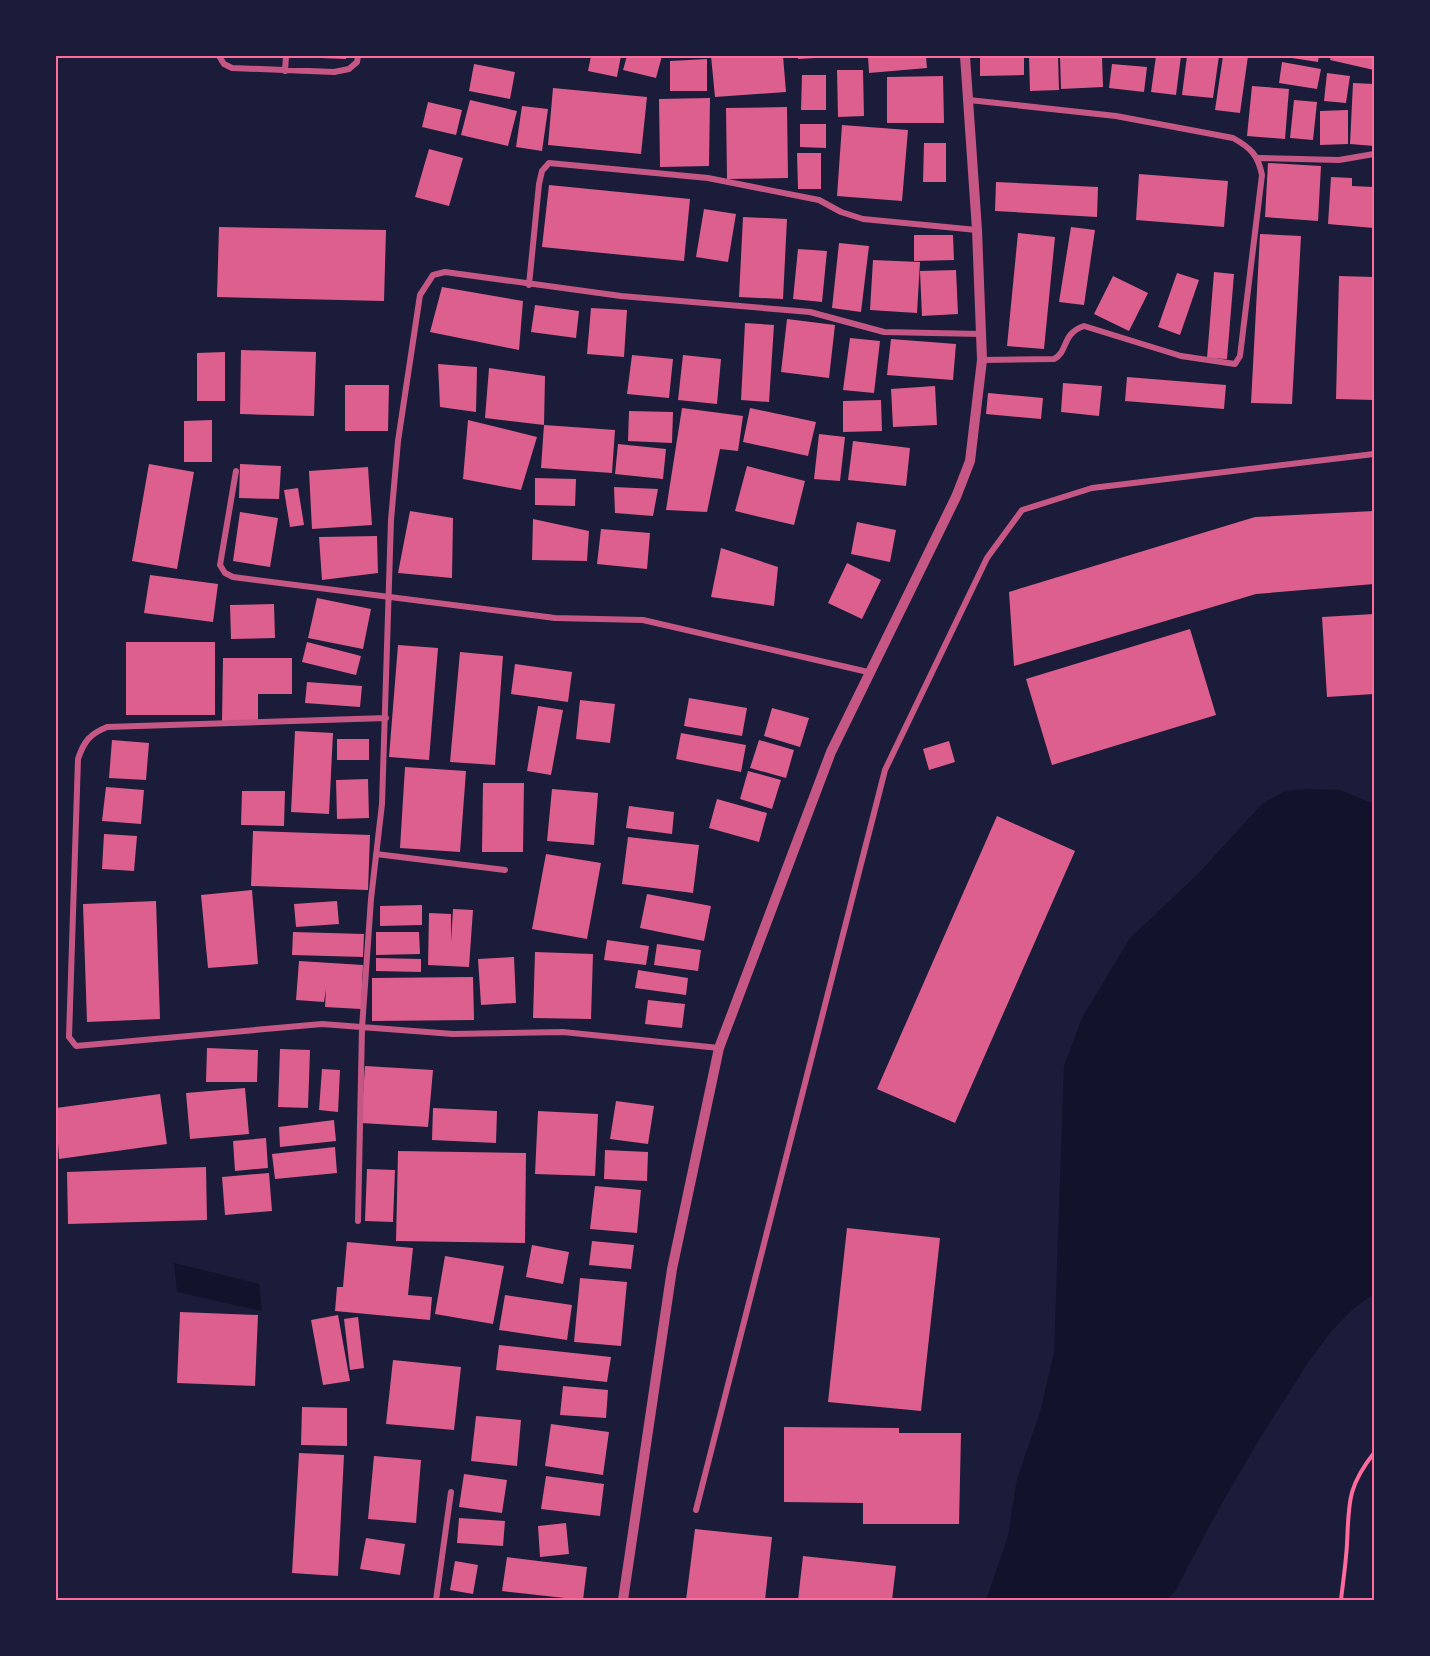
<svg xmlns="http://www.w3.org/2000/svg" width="1430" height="1656" font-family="Quicksand,sans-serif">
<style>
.water{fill:#12122b}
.building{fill:#dd5f8e}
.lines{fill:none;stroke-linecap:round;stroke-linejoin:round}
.path{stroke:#ff6b9d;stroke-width:4}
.minor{stroke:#c65784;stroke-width:6}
.tertiary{stroke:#c65784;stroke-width:10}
.neatline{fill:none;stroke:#ff6b9d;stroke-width:2}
</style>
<rect width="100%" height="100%" fill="#1b1b3a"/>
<path class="water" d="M1306,789L1340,790L1374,804V1294C1337,1316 1311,1358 1288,1394C1247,1457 1210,1523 1176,1590L1167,1600H986L1008,1536L1017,1479L1040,1412L1054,1353L1064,1066L1082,1018L1130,938L1197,875L1262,804L1285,791Z
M174,1263L259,1284L262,1311L177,1292Z"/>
<path class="building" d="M295,56H346V59L295,57Z
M591,56H621L617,77L588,71Z
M627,56H662L656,78L623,70Z
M711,56H783L786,92L715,97Z
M798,56H833V57L798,59Z
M868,56H926L927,68L869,73Z
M980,56H1024V75L980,76Z
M1029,56H1058L1059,90L1030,91Z
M1060,56H1102L1103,87L1061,89Z
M1156,56H1181L1176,95L1151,92Z
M1187,56H1219L1213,98L1182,95Z
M1223,56H1248L1240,113L1215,110Z
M1279,56H1319L1318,62Z
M1331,56H1374V70L1330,60Z
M707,59V91H670V61Z
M1282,62L1321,69L1317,89L1279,83Z
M474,64L515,72L510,99L469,91Z
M1112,64L1147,67L1144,92L1109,88Z
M837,70H863L864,116L838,117Z
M1327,73L1350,76L1346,103L1324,101Z
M802,75H826V110H801Z
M943,76L944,123H887V77Z
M1353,83L1374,84V146L1350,144Z
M1252,86L1289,89L1285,139L1247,136Z
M553,88L647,97L641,154L548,145Z
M710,98L709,166L660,167L659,99Z
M470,100L517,111L508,146L461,135Z
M1294,100L1317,102L1313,140L1290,138Z
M428,102L462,110L456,135L422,127Z
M522,106L548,109L542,151L516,147Z
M787,107L788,178L727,179L726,108Z
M1348,110V144L1320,145V111Z
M800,124H826V148L800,147Z
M842,125L908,130L902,201L837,196Z
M924,143H946V182H923Z
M429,149L463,158L449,206L415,197Z
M797,153H821V189H798Z
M1268,163L1321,166L1318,221L1265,217Z
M1139,174L1228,181L1224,227L1136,220Z
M1331,177L1352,178V186L1374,187V228L1328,224Z
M996,182L1098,187L1097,217L995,211Z
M549,185L690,199L684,261L542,247Z
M704,209L736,214L728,262L696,257Z
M743,217L787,219L783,299L739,297Z
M219,227L386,230L384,301L217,297Z
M1071,227L1095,230L1084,305L1059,302Z
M1018,233L1055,237L1044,349L1007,346Z
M1260,234L1301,236L1292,404L1251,403Z
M914,235H953L954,260L914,261Z
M839,243L869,246L861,312L832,308Z
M798,249L827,251L822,302L793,299Z
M873,260L920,262L917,313L870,310Z
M956,270L958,314L922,316L920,271Z
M1214,272L1234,274L1227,359L1207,358Z
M1177,273L1199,280L1180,335L1158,327Z
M1113,276L1148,293L1129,331L1094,314Z
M1339,276L1374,277V400L1336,399Z
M442,287L523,301L519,350L430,332Z
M535,305L579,311L576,338L531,332Z
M591,308L627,310L624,357L587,354Z
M787,319L835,325L829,378L781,372Z
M745,323L774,325L769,402L741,400Z
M850,338L880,341L874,393L843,390Z
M891,339L956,344L953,380L887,375Z
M241,350L316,352L314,416L240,414Z
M225,352V401H197V353Z
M632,355L673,359L669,398L627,394Z
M683,355L721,359L717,404L678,400Z
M438,364L477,367L476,412L440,407Z
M489,368L545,376L544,425L485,418Z
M1127,377L1226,385L1224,409L1125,401Z
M1063,383L1102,386L1099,416L1061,412Z
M345,385H389L388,431H345Z
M935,386L937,425L893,427L891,389Z
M988,393L1043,398L1041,419L986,414Z
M881,400L882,431L843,432V401Z
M682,408L743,416L738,451L720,449L707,512L666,510Z
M750,408L816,422L808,456L743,442Z
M629,411L673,412L672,443L628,441Z
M212,420V462H184V421Z
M468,420L537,437L521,490L463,479Z
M544,425L615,430L612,473L541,468Z
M819,434L845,437L840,481L814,479Z
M853,441L910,448L906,486L848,480Z
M618,444L666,449L663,479L615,474Z
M149,464L194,472L177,569L132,561Z
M240,464L281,466L279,499L239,498Z
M747,466L805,481L794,525L735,511Z
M368,467L372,525L312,529L309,471Z
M535,478L576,479L575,506L535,505Z
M614,487L658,489L653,516L615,513Z
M298,488L304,525L290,527L284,490Z
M410,511L453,518L452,578L398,573Z
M1374,511V584L1256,594L1014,666L1009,592L1255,517Z
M240,512L278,518L270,567L233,561Z
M533,519L589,531L587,561L532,560Z
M857,522L896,530L890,562L851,554Z
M601,529L650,533L647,569L597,564Z
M377,536L378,573L322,580L319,537Z
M721,548L778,567L774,606L711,597Z
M847,563L881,580L862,619L828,603Z
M150,575L218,584L213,622L144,613Z
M317,598L371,609L363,649L308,638Z
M274,604L275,638L231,639L230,605Z
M1374,614V694L1327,697L1322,617Z
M1190,629L1216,715L1052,765L1026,679Z
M126,642H215V715H126Z
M307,642L361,656L356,675L302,662Z
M398,645L438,648L429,760L389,757Z
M460,652L503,656L495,765L450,762Z
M223,658H292V694H258V721H222Z
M515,664L572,672L568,702L511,694Z
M307,682L362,686L360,707L305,703Z
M689,698L747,708L742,736L684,726Z
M580,700L615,704L610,743L576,739Z
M538,706L563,710L551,775L527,771Z
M772,708L809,718L800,747L764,736Z
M295,731L333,733L329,814L291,812Z
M681,733L746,745L741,772L676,759Z
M337,739H369V760H337Z
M112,740L149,743L146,780L109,778Z
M759,740L794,750L786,778L750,768Z
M949,741L955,762L929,770L923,749Z
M405,767L466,771L460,852L400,848Z
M748,771L781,780L772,809L740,799Z
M368,779L369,818L337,819L336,780Z
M483,783H524L523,852H482Z
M106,787L144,790L141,824L102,821Z
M552,789L598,793L594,845L547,841Z
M242,791H285L284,826L241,825Z
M717,799L767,813L759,842L709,828Z
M629,806L674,812L672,834L626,828Z
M997,816L1075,851L955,1123L877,1089Z
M253,831L370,835L368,890L251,886Z
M104,834L137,836L134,871L102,869Z
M628,837L699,845L693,893L622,884Z
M546,854L601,863L587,939L532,929Z
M252,890L258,964L208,968L201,895Z
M647,894L711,906L704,941L640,928Z
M156,901L160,1019L87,1022L83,904Z
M337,901L339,924L296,927L294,904Z
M422,905V925L380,926V906Z
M453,909L473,910L469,967L428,965L429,913L451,914V942Z
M293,932L364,934L363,957L292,955Z
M376,932H419L420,954L376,955Z
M607,940L649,946L646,965L604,960Z
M657,944L701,950L698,971L654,965Z
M535,952L593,954L591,1019L533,1018Z
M514,957L516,1003L481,1005L478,959Z
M376,958L421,959V972L376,971Z
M299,961L363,965L361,1009L325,1007L326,989L324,1002L296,1000Z
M638,970L688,978L686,995L635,988Z
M473,977L474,1020L372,1021V978Z
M648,1000L685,1004L682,1028L645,1024Z
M207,1048L258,1050L257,1082H206Z
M280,1049L310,1050L308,1108L278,1107Z
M365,1066L433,1070L428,1127L361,1123Z
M322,1069L340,1070L338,1112L319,1110Z
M245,1088L249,1134L190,1139L186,1093Z
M160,1094L167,1144L59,1159L56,1108Z
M616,1101L654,1106L648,1144L610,1139Z
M433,1108L497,1111L496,1143L432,1140Z
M538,1111L598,1114L595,1176L535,1174Z
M334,1120L336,1141L280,1147L279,1127Z
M266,1138L268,1168L235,1171L233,1141Z
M335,1147L337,1173L275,1179L272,1154Z
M605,1150L648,1152L647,1181L604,1179Z
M398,1151L526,1153L525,1243L396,1241Z
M206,1167L207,1220L68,1224L67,1172Z
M367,1169L395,1170L393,1222L365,1221Z
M269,1173L272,1211L225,1215L222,1177Z
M595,1186L641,1190L637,1233L590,1229Z
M847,1228L940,1238L921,1411L828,1402Z
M592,1241L634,1245L631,1269L589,1265Z
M347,1242L413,1248L408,1295L432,1297L430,1320L335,1311L337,1287H343Z
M532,1245L569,1252L563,1284L526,1277Z
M445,1256L504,1266L493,1324L435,1314Z
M580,1278L627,1282L621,1346L574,1342Z
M505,1295L572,1305L567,1340L499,1330Z
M180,1312L258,1315L255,1386L177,1383Z
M338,1315L350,1381L323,1385L311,1320Z
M358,1317L364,1368L350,1370L344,1319Z
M499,1345L611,1357L607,1382L496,1370Z
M393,1360L461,1367L454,1430L386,1424Z
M563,1386L608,1390L606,1418L560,1415Z
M302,1407L347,1408V1446L301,1445Z
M476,1416L521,1420L517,1466L471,1461Z
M551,1424L609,1432L603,1475L545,1466Z
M784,1427L899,1428V1433H961L959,1524H863V1503L784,1502Z
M299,1453L344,1455L338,1576L292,1573Z
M374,1456L421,1460L416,1523L368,1519Z
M464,1474L507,1480L502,1513L459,1507Z
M546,1476L604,1484L600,1516L541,1509Z
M459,1518L505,1521L503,1546L457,1543Z
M566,1523L569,1554L540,1557L538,1526Z
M695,1529L772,1537L765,1600H686Z
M366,1538L405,1544L400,1575L360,1569Z
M803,1556L896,1566L892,1600H798Z
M507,1557L587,1567L583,1600L502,1591Z
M455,1561L478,1565L473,1594L450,1590Z
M334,1598H411V1600H334Z"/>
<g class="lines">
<path class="path" d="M1341,1600C1343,1582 1346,1563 1347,1544C1349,1503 1347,1487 1374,1453"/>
<path class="minor" d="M219,56L224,64L232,68L334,72L349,69L357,62L358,56
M285,71L286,56
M969,100L1116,116L1233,138C1251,148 1258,155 1262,175L1240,356L1235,364L1181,356L1084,326C1061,334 1069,351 1054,359L982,360
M1258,158L1339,160L1374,154
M529,285L539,184L542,171L549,163L708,178L819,200L841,212L863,219L977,230
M236,471L220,565L225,573L233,577L555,618L643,620L868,672
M386,718L107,727C90,734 84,741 78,759L69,1037L76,1046L322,1024L453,1034L563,1032L719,1048
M376,854L505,870
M358,1221L362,1028L371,899L382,804L391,520L398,441L420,295L433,275L445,272L621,296L810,312L884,332L981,334
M696,1510L885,770L987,558L1022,510L1092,488L1374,454
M436,1600L451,1492"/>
<path class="tertiary" d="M623,1600L672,1269L719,1048L831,752L956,497L970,461L982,360L977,230L965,56"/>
</g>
<rect width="1430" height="1656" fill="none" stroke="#1b1b3a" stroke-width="114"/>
<rect x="57" y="57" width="1316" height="1542" class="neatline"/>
</svg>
